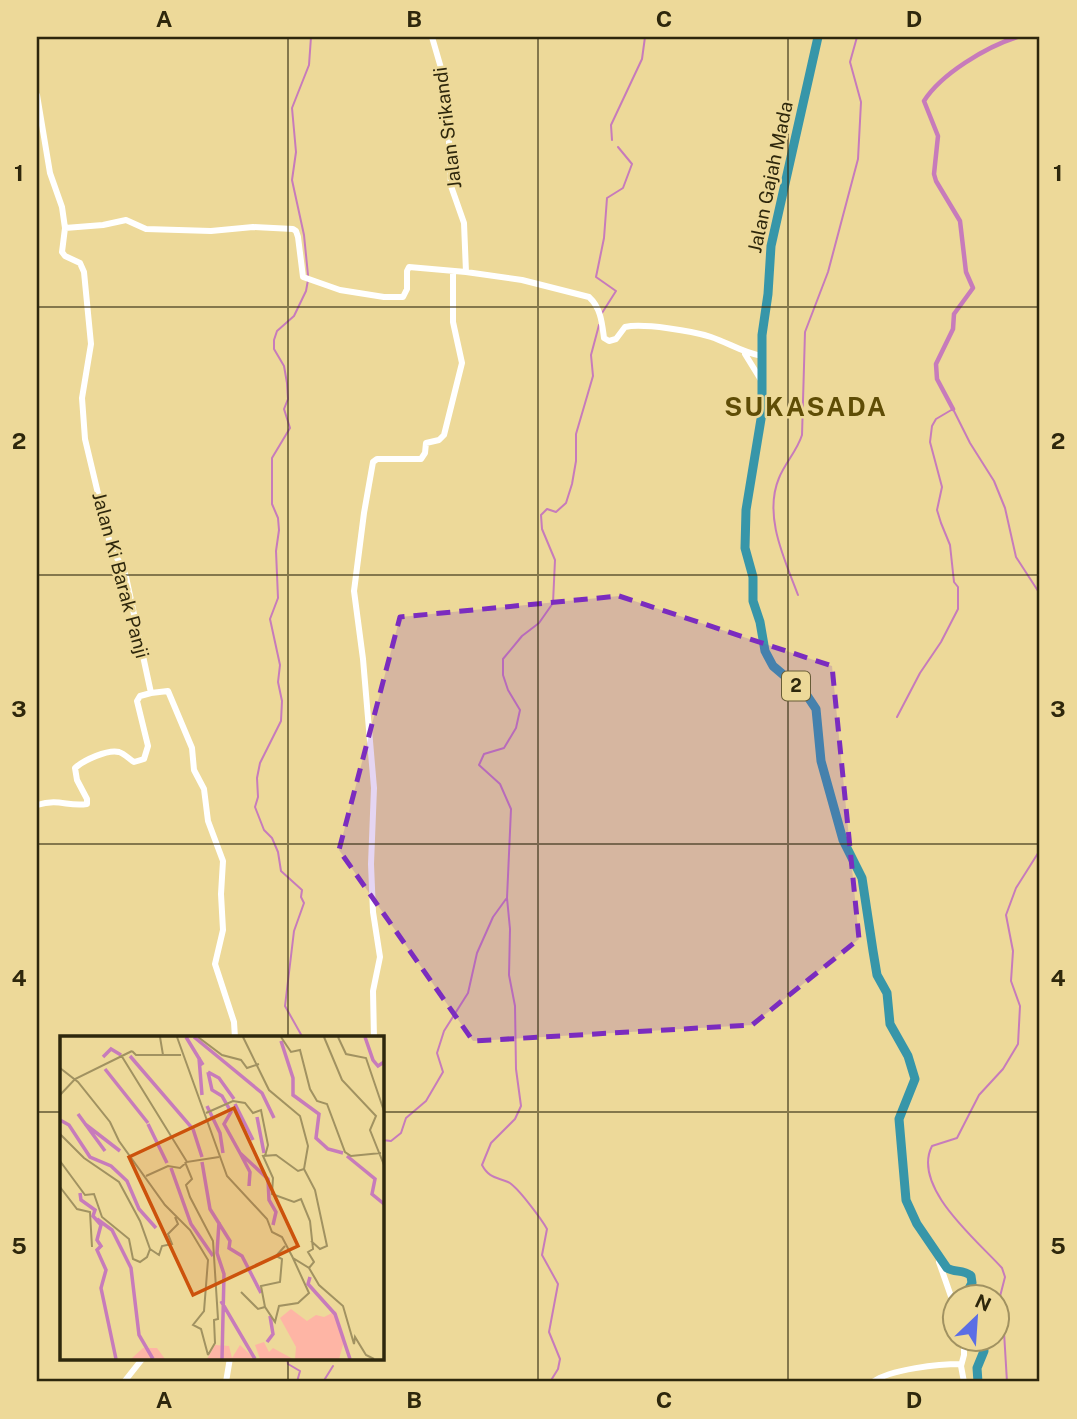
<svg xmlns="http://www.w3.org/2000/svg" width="1077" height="1419" font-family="'Public Sans',sans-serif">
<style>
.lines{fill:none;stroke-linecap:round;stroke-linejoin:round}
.stream{stroke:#c77bbb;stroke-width:2}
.river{stroke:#c77bbb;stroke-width:4.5}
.secondary{stroke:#fff;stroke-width:6}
.highway{stroke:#3796a9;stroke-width:9}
.marked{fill:#7b2cbf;fill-opacity:0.2;stroke:#7b2cbf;stroke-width:5;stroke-dasharray:14 9;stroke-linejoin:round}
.grid{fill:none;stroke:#2e270c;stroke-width:2;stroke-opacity:0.55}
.labels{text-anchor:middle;stroke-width:5;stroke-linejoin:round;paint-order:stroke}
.shield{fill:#edd999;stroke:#675c36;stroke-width:2}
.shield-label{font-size:18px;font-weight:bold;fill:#2e270c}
.street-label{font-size:19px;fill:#2e270c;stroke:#edd999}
.district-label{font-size:26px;font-weight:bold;letter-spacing:2px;fill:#5f4d06;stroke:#edd999}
.inset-river{fill:none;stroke:#c77bbb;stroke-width:3.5}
.inset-road{fill:none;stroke:#a19261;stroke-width:2}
.view{fill:#cc520c;fill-opacity:0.15;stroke:#cc520c;stroke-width:3.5}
.inset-edge{fill:none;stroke:#2e270c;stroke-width:3.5}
.neatline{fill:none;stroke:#2e270c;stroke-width:2.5}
.grid-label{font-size:23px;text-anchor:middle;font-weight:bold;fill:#2e270c}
</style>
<rect width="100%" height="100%" fill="#edd999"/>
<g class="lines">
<path class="stream" d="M612,140L611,125L642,59L645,37
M308,275L304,235L292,180L296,152L292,108L309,65L311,37
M602,313L616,291L596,277L604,238L607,198L623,188L632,164L618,147
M798,595C785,560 763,516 779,478C785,463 797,451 802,435L805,332L828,272L858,159L861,102L850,62L857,37
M897,717L920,673L941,642L958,609V587L954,582L950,545L941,523L937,510L942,487L930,442L932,426L936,419L953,409L970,443L994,481L1005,508L1016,557L1040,594
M303,1038L285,1006L294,931L304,903L301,897L302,890L281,871L278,852L272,838L264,830L255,807L258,797L257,778L260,763L281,721L282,701L278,682L280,665L270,619L278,598L276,551L279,530L278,518L272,504V458L290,428L284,409L288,399L287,383L284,366L274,349V340L277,331L294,316L306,291L308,280
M382,1140L391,1141L401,1133L406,1118L426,1101L443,1072L437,1053L444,1031L468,993L477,953L493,917L506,899
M996,1312L1005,1277L1002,1268C978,1241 911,1187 932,1146L957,1138L979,1095L1003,1069L1018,1044L1020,1006L1011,981L1013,951L1006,915L1016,888L1040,850
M996,1313L1004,1332L1007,1382
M287,1358L288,1364L300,1371L297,1382
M323,1382L333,1366
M550,1382L558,1369L560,1359L549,1332L558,1284L542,1255L547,1229C542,1220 517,1186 508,1182C496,1177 489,1178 482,1165L491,1143L515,1119L521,1106L516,1069L515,1006L509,975L510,929L507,898L511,809L500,784L479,765L484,754L504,748L516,728L520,710L508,690L503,675V659L522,636L539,623L553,603L555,560L542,529L541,515L547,509L556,512L566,503L572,484L576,461V434L593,376L591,355L599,325"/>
<path class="river" d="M953,409L937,379L936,364L953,329L954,314L973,288L966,272L960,221L936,181L934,174L938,136L924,101C941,74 986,47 1017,37"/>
<path class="secondary" d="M432,37L441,68L448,120L451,186L464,223L466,272L522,280L589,297C601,308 602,323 604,338L609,341L616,339L625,327C643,323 693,331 711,337C729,343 743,353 762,356
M37,95L50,173L62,207L65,228L62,252L65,256L80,263L84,272L91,344L82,398L85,439L111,548L123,568L126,577L151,693L168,691L192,748L194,770L204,789L208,821L223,861L221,894L223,930L215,964L234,1022L235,1038
M65,228L103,225L126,220L146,229L211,231L253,227L293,229L296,231L298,237L303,277L340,290L384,297H403L407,289V271L409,267L466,272
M745,354L761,380
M37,805C60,798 67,807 87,804V799L77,780L75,768C84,760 108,749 119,752C125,754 129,759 134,762L144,759L148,746L137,701L140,696L151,693
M374,1038L373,991L380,957L373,912L371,864L374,788L363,659L354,591L364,513L373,462L377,459H421L425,453L426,443L439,440L444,435L462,363L453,322V271
M939,1262L954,1305
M964,1338V1355L961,1366L964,1382
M124,1382L143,1358
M226,1382L230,1358
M873,1382C890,1369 940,1364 961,1364"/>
<path class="highway" d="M818,37L771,246L768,294L762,335V413L746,510L745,548L753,577V601L760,622L765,651L773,666L806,694L816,709L821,761L843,840L862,878L873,951L877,975L887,993L890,1024L908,1056L915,1079L899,1119L906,1200L917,1224L947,1268C955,1273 964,1269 971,1276L972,1283L965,1296
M978,1382L977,1368L984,1351L981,1338"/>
</g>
<path class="marked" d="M619,596L832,666L859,939L752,1025L473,1041L339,850L400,617Z"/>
<path class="grid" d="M288,37V1038M538,37V1382M788,37V1382M37,307H1040M37,575H1040M37,844H1040M37,1112H61M382,1112H1040M288,1358V1382"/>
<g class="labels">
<rect class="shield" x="782" y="671.5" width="28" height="29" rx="5"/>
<g class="shield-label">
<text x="796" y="692">2</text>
</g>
<g class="street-label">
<text transform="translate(447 128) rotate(-97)" y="7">Jalan Srikandi</text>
<text transform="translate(770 177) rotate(-78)" y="7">Jalan Gajah Mada</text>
<text transform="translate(121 575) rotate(75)" y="7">Jalan Ki Barak Panji</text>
</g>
<g class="district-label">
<text x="806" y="416">SUKASADA</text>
</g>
</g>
<g transform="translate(60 1036)">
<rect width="324" height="324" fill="#edd999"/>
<path d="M231,273L247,285L256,279L264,281L276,275L285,302L279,323H235L236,311L220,282ZM204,306L209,316L213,312L233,323H200L195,309ZM155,309L169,310L172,322L180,309L195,323H138H147ZM83,312H97L105,323H71Z" fill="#feb5a5"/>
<path class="inset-river" d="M126,1L143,29M134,1L202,57L214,82M305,1L313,24L318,30L324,26M221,5L233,42V59L259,78L256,102L268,113L283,117M70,20L133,93L142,121M43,21L51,13L61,19M139,22L142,59M45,33L88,87M148,36L159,42L174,63M148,36L152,54L162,60L171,76L164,88L180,117M175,68L193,104M147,70L160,97L163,117M18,78L45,115M197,81L204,117M0,84L9,89L30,121L51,130L67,145L79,173L96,192M25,88L60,115M88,88L107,127M180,117L208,143L209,164L216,176L213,189M180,117L190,136L189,150M287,120L315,143L312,158L324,168M142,126L150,173L170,205L169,212L182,220L201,257M111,132L131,188L153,220M20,157L21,164L35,174L33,180L41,189L37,204L41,210L37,214L46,234L41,252L56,323M37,183L52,194L71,232L79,299L93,323M159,186L157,217L164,238L162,323M250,241L248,248L275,278L290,323M161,265L195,323M207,306L213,298L210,280"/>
<path class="inset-road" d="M100,1L103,19H121M117,1L167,140L207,183L212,196L222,201L233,222L249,232L259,249L283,270L294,308L295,301L306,319L314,323M138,1L162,19L181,24L187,32L199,28M183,1L209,54L240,80L248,110L244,133M221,1L231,16L240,14L250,53L257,65L267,68L285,116L291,120L321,117M264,1L282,44L316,80L310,94L324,129M278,1L286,18L306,22L324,75M72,15L76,19H104M61,19L127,126L159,121M0,32L18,46L50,86L59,105L105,169L130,194L148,224L144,275L133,289L141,293L148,319M0,59L15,43L72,15M146,77L173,65L185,67L193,77L201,74L208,109L205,120M0,98L24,122L59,146L80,185L90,213L87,221L80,226L73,223L69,203L42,181L34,158L25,159L0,125M125,126L132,143L126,149L130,161L153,205L158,283L154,284L155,307L148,319M244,133L238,135L216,119L203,120L213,142L212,158L234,166L241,163L250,185L253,213L248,216L254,226L249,232M244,133L255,154L267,210L260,213L251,205M86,140L108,130L120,132L127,126M0,151L17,173L30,176L32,211M90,213L99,219L102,210L112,208L108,198L118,188L115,181M181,256L198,273L205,271L215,286L219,270L238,267L249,257L232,220M205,271L201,250L220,246L222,223L216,220L225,210"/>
<path class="view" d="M174,72L238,210L133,259L69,121Z"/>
<rect width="324" height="324" class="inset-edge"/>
</g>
<rect width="1077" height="1419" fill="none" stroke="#edd999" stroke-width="77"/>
<g transform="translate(976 1318) rotate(25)"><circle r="33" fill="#edd999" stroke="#a19261" stroke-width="2"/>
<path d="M0-5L12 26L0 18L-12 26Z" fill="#5b6ee5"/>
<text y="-10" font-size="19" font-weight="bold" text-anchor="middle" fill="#2e270c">N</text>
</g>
<rect x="38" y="38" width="1000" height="1342" class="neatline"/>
<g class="grid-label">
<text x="164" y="27">A</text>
<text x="414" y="27">B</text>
<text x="664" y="27">C</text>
<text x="914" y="27">D</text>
<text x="19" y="181">1</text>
<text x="1058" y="181">1</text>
<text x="19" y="449">2</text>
<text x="1058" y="449">2</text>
<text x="19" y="717">3</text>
<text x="1058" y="717">3</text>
<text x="19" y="986">4</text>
<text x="1058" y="986">4</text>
<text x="19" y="1254">5</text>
<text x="1058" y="1254">5</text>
<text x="164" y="1408">A</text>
<text x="414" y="1408">B</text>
<text x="664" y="1408">C</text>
<text x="914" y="1408">D</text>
</g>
</svg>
